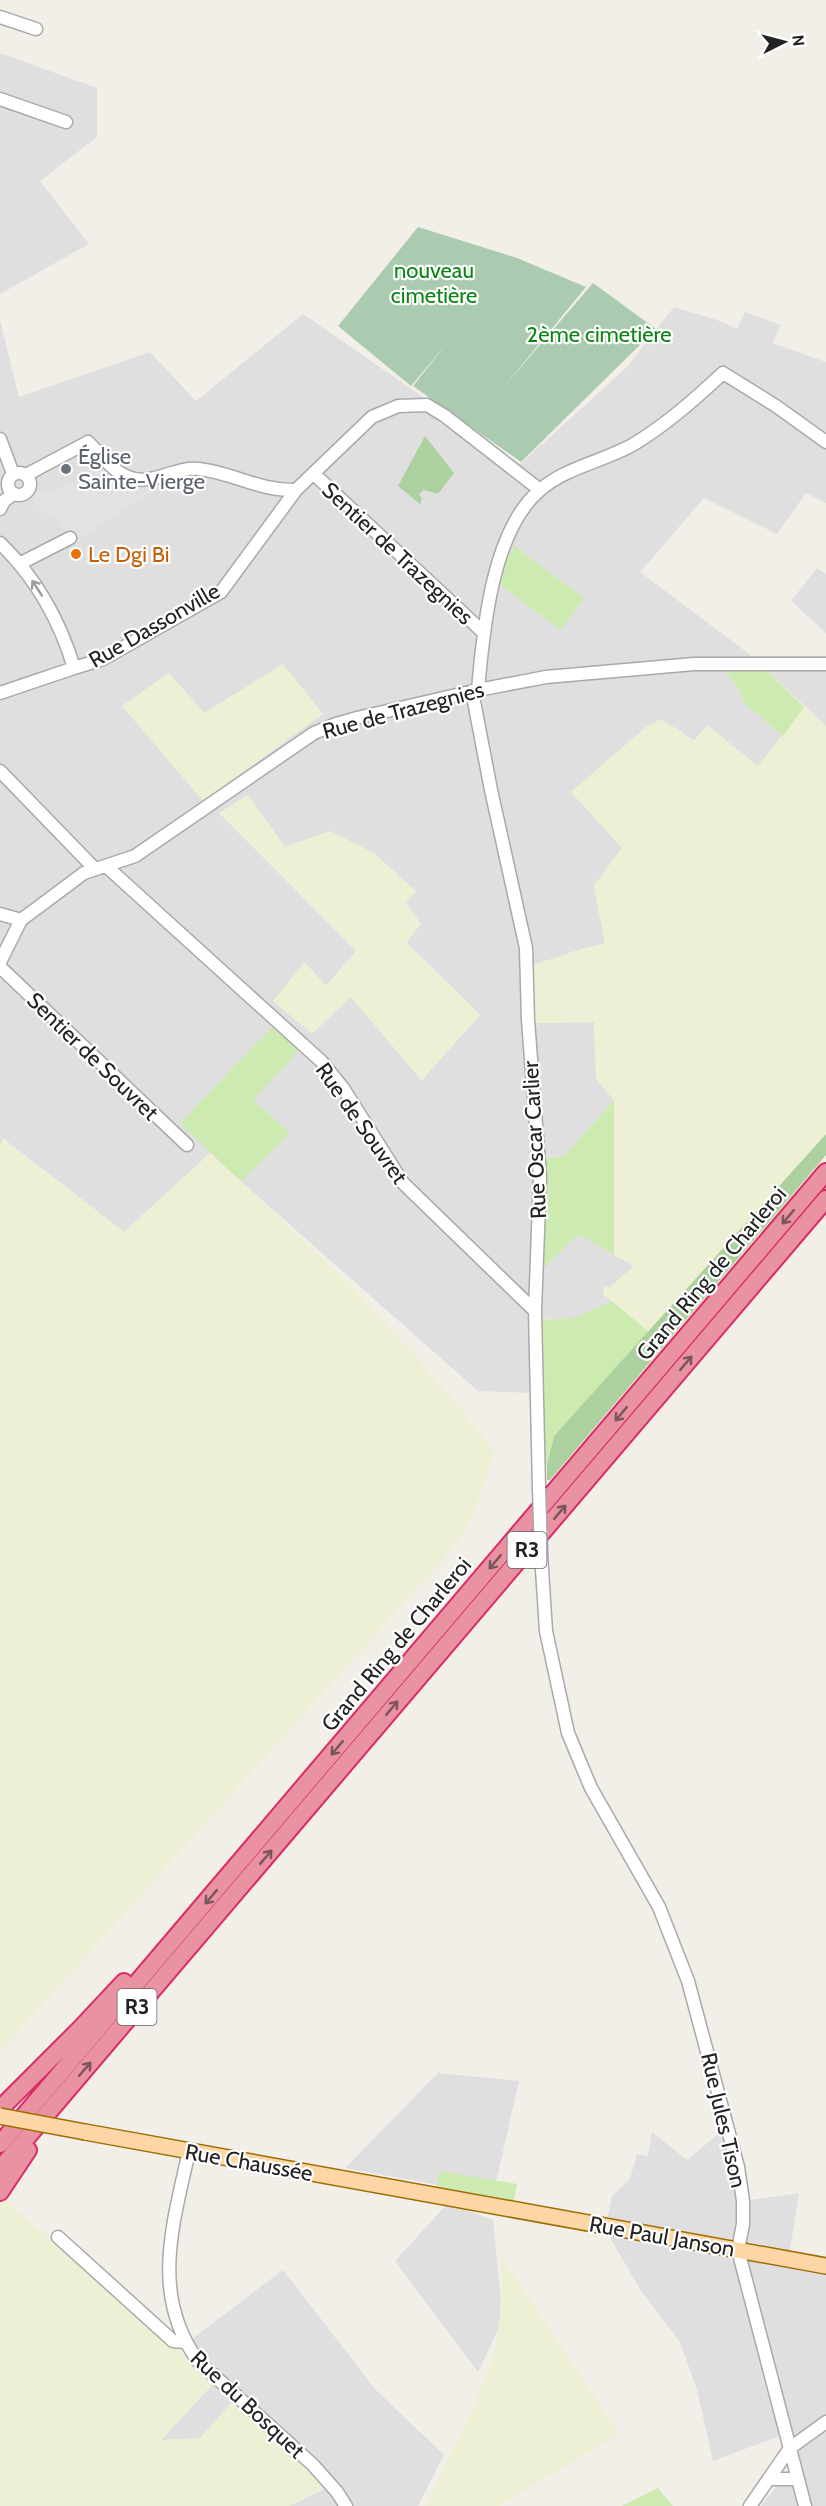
<svg xmlns="http://www.w3.org/2000/svg" width="826" height="2506" font-family="Cabin,sans-serif">
<style>
.residential{fill:#e0dfdf;fill-rule:evenodd}
.farmland{fill:#eef0d5}
.grass{fill:#cdebb0}
.forest{fill:#add19e}
.cemetery{fill:#aacbaf}
.parking{fill:#e2e2e2}
.lines{fill:none;stroke-linecap:round;stroke-linejoin:round}
.minor-casing{stroke:#a9a9a9;stroke-width:15}
.major-casing{stroke:#a06b00;stroke-width:18}
.highway-casing{stroke:#dc2a67;stroke-width:20}
.minor{stroke:#fff;stroke-width:12}
.major{stroke:#fcd6a4;stroke-width:15}
.highway{stroke:#e892a2;stroke-width:16}
.minor-bridge-casing{stroke:#a9a9a9;stroke-width:15;stroke-linecap:butt}
.major-bridge-casing{stroke:#a06b00;stroke-width:18;stroke-linecap:butt}
.minor-bridge{stroke:#fff;stroke-width:12}
.major-bridge{stroke:#fcd6a4;stroke-width:15}
.oneway{stroke:#9c9c9c}
.oneway2{stroke:#7b545c}
.worship-dot{fill:#6b7280;stroke:#fff;stroke-width:2}
.food-dot{fill:#e8710a;stroke:#fff;stroke-width:2}
.labels{text-anchor:middle;stroke-width:4.5;stroke-linejoin:round;paint-order:stroke}
.shield{fill:#fff;stroke:#646464;stroke-width:1.5}
.shield-label{font-size:21px;font-weight:bold;fill:#222}
.park-label{font-size:22px;fill:#0c8416;stroke:#fff}
.worship-label{font-size:22px;fill:#5b616d;stroke:#fff;text-anchor:start}
.street-label{font-size:22px;fill:#222;stroke:#fff}
.food-label{font-size:22px;fill:#c56008;stroke:#fff;text-anchor:start}
</style>
<rect width="100%" height="100%" fill="#f2efe9"/>
<path class="residential" d="M0,53L97,88V137L40,181L89,244L0,294Z
M674,307L717,320L737,329L745,312L781,325L772,343L826,362V503L806,493L777,534L704,498L640,572L752,656H826V726L763,667L725,670L740,691L743,702L783,736L758,766L707,726L694,741L675,727L622,848L594,886L605,943L568,953L533,1023L594,1022L596,1079L614,1100L564,1156L547,1157L541,1269L579,1234L634,1266L603,1294L612,1301L574,1318L531,1320L533,1393L478,1391L210,1154L124,1232L4,1139L0,1145V320L19,397L150,352L196,401L303,314L520,464L626,368ZM282,665L203,800L204,714ZM248,796L285,847L406,942L480,1015L422,1080L351,997L274,1001L305,963L326,986L356,951L220,813Z
M817,568L826,574V633L791,601Z
M438,2073L519,2081L493,2195L345,2168Z
M724,2129L737,2202L799,2193L788,2263L826,2270V2506H761L789,2471L779,2436L713,2461L697,2390L680,2342L640,2289L605,2229L612,2196L630,2179L637,2154L648,2156L652,2132L687,2160Z
M448,2203L493,2220L503,2320L478,2372L395,2261Z
M283,2270L376,2390L444,2455L418,2506H289L335,2484L241,2393L200,2439L161,2440L221,2375L189,2341Z"/>
<path class="farmland" d="M283,664L323,714L203,801L122,706L169,673L204,713Z
M804,707L826,726V1134L649,1332L603,1294L604,1287H610L634,1266L614,1255V1100L596,1079L594,1022L532,1023L531,965L605,943L594,886L622,848L571,792L646,727L661,719L694,741L707,725L758,766Z
M248,795L285,847L330,831L374,853L416,891L406,903L421,924L406,943L480,1015L421,1080L351,997L312,1034L273,1001L304,963L326,986L356,951L219,813Z
M3,1139L124,1232L210,1153L353,1287L449,1394L495,1452L473,1516L455,1546L0,2052V1145Z
M4,2199L215,2382L161,2440L200,2438L233,2401L326,2488L289,2506H0V2207Z
M502,2257L619,2434L499,2506H426L471,2413L493,2358L500,2317Z"/>
<path class="grass" d="M514,546L584,598L561,630L500,585L503,568Z
M763,667L804,707L783,736L743,702L740,691L724,669Z
M272,1027L299,1050L253,1100L290,1133L241,1181L180,1123Z
M614,1100V1255L579,1234L541,1270L542,1158L564,1156Z
M612,1301L649,1332L554,1436L547,1465H545L541,1320L574,1318Z
M440,2171L517,2184L513,2205L435,2190Z
M658,2488L673,2506H622Z"/>
<path class="forest" d="M425,436L454,473L438,494L424,490L419,494L422,499L420,504L398,486Z
M826,1134V1155L550,1480H547V1465L554,1436Z"/>
<path class="cemetery" d="M418,227L517,258L586,287L502,389L593,283L656,329L521,462L413,386L447,343L411,386L338,326Z"/>
<path class="parking" d="M98,459L121,478L181,473L73,543L53,514L45,515L28,498L35,488L48,494L97,470Z"/>
<g class="lines">
<defs>
<path id="minor" d="M0,17L36,29
M0,99L66,122
M0,439L13,474
M8 484a11 11 0 1 1 22 0a11 11 0 1 1-22 0Z
M314,474L483,632
M26,475L88,442C101,455 116,476 135,479C156,483 176,467 198,469C232,472 258,491 296,490
M0,509L4,501L13,494
M0,543C35,577 60,621 74,668L0,693
M19,564L70,538
M74,668L103,659L221,592L296,490L372,417L398,406L427,405L445,416L540,490
M478,690C483,631 492,530 540,490C566,467 605,461 634,444C667,424 695,399 723,373L776,406L826,442
M472,691L491,790L526,948L528,1020L540,1177L535,1311L539,1488
M0,771L94,868
M106,866L321,1061L343,1088L403,1183L535,1311
M0,914L21,920
M0,962L21,920L84,873L135,856L314,733L336,724L357,718L478,690L546,677L694,664H826
M0,967L187,1145
M541,1554L546,1631L568,1733L591,1788L659,1907L688,1981L738,2167L743,2201V2224L738,2250L805,2506
M189,2151C173,2224 150,2295 198,2361L313,2465L337,2492L346,2506
M58,2237L173,2341L184,2342
M769,2479H798
M750,2506L790,2448L826,2422"/>
<path id="major" d="M85,2132L826,2266"/>
<path id="highway" d="M0,2109L79,2030L124,1982
M0,2144L826,1172
M0,2169L826,1199
M0,2192L28,2150"/>
</defs>
<use href="#minor" class="minor-casing"/>
<use href="#major" class="major-casing"/>
<use href="#highway" class="highway-casing"/>
<use href="#minor" class="minor"/>
<use href="#major" class="major"/>
<use href="#highway" class="highway"/>
<defs>
<path id="minor-bridge" d="M539,1488L541,1554"/>
<path id="major-bridge" d="M0,2116L85,2132"/>
</defs>
<use href="#minor-bridge" class="minor-bridge-casing"/>
<use href="#major-bridge" class="major-bridge-casing"/>
<use href="#minor-bridge" class="minor-bridge"/>
<use href="#major-bridge" class="major-bridge"/>
</g>
<defs><path id="oneway-shaft" d="M-6 0H5M1.5-3L5.5 0L1.5 3" fill="none" stroke-width="1.6" stroke-linecap="round" stroke-linejoin="round" transform="scale(1.5)"/></defs>
<use class="oneway" href="#oneway-shaft" transform="translate(37 588) rotate(-123)"/>
<g class="oneway2">
<use href="#oneway-shaft" transform="translate(788 1217) rotate(130)"/>
<use href="#oneway-shaft" transform="translate(686 1363) rotate(-50)"/>
<use href="#oneway-shaft" transform="translate(621 1414) rotate(130)"/>
<use href="#oneway-shaft" transform="translate(560 1512) rotate(-50)"/>
<use href="#oneway-shaft" transform="translate(495 1562) rotate(130)"/>
<use href="#oneway-shaft" transform="translate(392 1708) rotate(-50)"/>
<use href="#oneway-shaft" transform="translate(337 1748) rotate(130)"/>
<use href="#oneway-shaft" transform="translate(266 1857) rotate(-50)"/>
<use href="#oneway-shaft" transform="translate(211 1897) rotate(130)"/>
<use href="#oneway-shaft" transform="translate(85 2069) rotate(-49)"/>
</g>
<circle class="worship-dot" cx="66" cy="469" r="6"/>
<circle class="food-dot" cx="76" cy="554" r="6"/>
<g class="labels">
<g class="shield">
<rect x="507.5" y="1532" width="39" height="36" rx="4.5"/>
<rect x="117.5" y="1989" width="39" height="36" rx="4.5"/>
</g>
<g class="shield-label">
<text x="527" y="1557">R3</text>
<text x="137" y="2014">R3</text>
</g>
<g class="park-label">
<text x="434" y="278">nouveau<tspan x="434" dy="25">cimetière</tspan></text>
<text x="599" y="342">2ème cimetière</text>
</g>
<g class="worship-label">
<text x="78" y="464">Église<tspan x="78" dy="25">Sainte-Vierge</tspan></text>
</g>
<g class="street-label">
<text transform="translate(398 553) rotate(43)" y="8">Sentier de Trazegnies</text>
<text transform="translate(154 625) rotate(-30)" y="8">Rue Dassonville</text>
<text transform="translate(403 710) rotate(-15)" y="8">Rue de Trazegnies</text>
<text transform="translate(93 1056) rotate(44)" y="8">Sentier de Souvret</text>
<text transform="translate(362 1123) rotate(55)" y="8">Rue de Souvret</text>
<text transform="translate(534 1140) rotate(-93)" y="8">Rue Oscar Carlier</text>
<text transform="translate(711 1273) rotate(-50)" y="8">Grand Ring de Charleroi</text>
<text transform="translate(396 1644) rotate(-50)" y="8">Grand Ring de Charleroi</text>
<text transform="translate(724 2120) rotate(77)" y="8">Rue Jules Tison</text>
<text transform="translate(249 2162) rotate(10)" y="8">Rue Chaussée</text>
<text transform="translate(662 2236) rotate(10)" y="8">Rue Paul Janson</text>
<text transform="translate(248 2404) rotate(43)" y="8">Rue du Bosquet</text>
</g>
<g class="food-label">
<text x="88" y="562">Le Dgi Bi</text>
</g>
</g>
<g transform="translate(784 42) rotate(84)" stroke="#ffffff" stroke-width="4.5" paint-order="stroke">
<path d="M0-4.5L10 22L0 15L-10 22Z" fill="#222222"/>
<text y="-9" font-size="16" font-weight="bold" text-anchor="middle" fill="#222222">N</text>
</g>
</svg>
